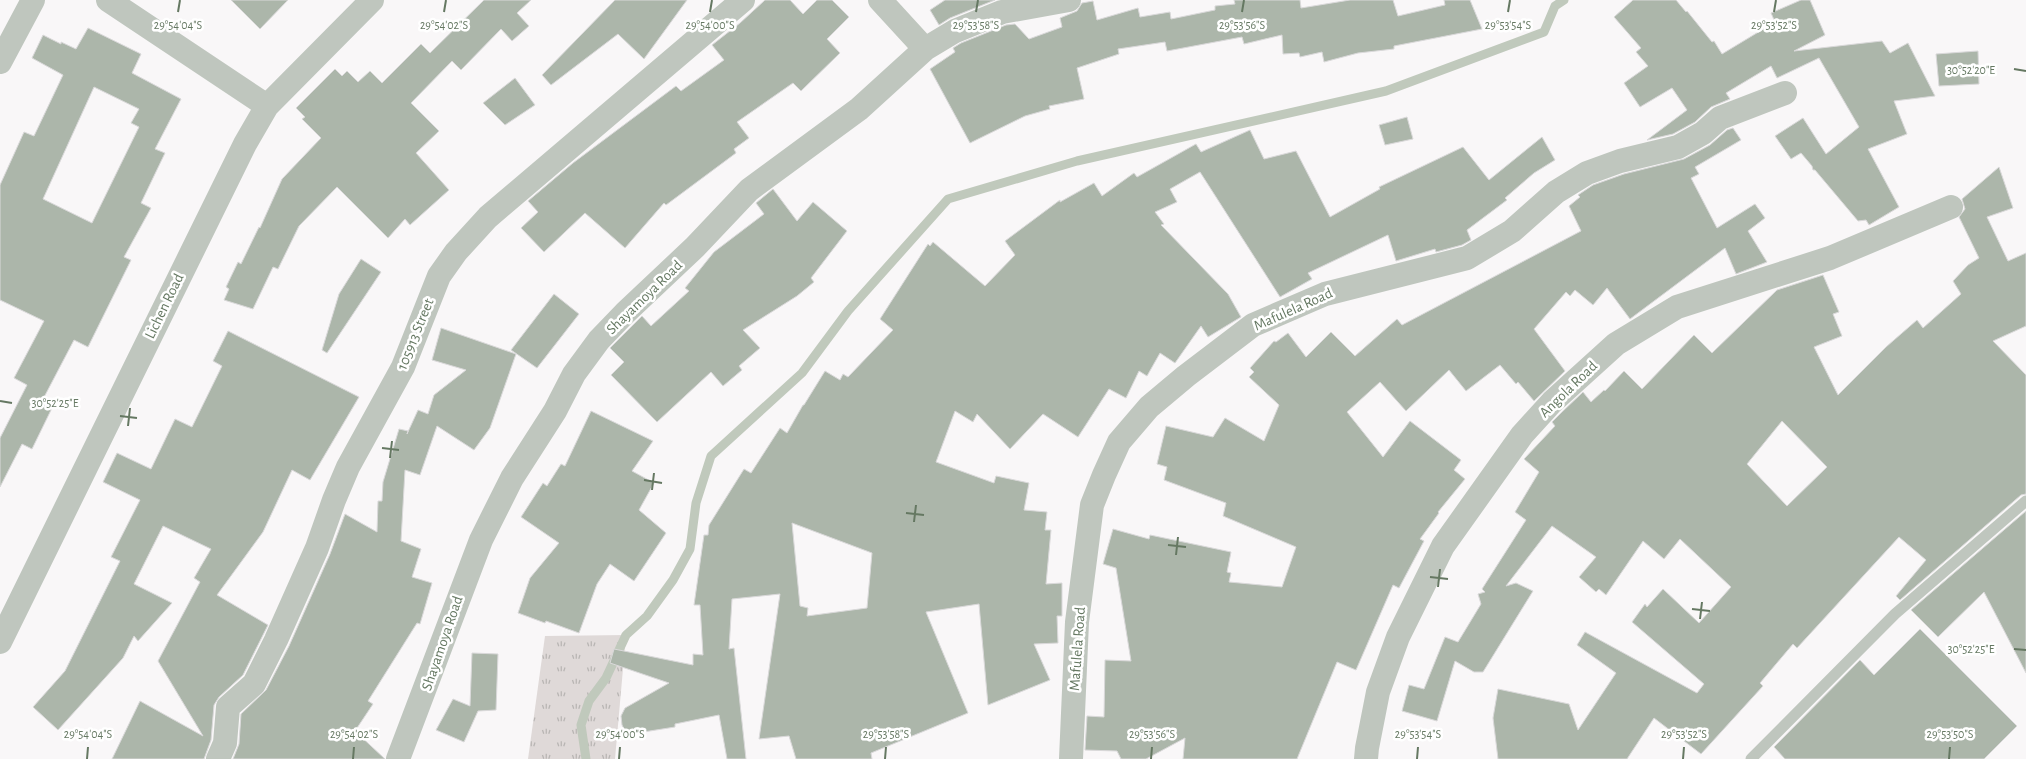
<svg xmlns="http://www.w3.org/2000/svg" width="2026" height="759" font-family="'Alegreya Sans',sans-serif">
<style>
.grass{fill:url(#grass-tufts)}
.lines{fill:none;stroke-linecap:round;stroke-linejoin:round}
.stream{stroke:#c0c9bc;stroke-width:9}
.building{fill:#acb6aa;stroke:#dad9da;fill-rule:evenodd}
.service{stroke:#bfc6be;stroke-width:11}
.minor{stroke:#bfc6be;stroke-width:24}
.ticks{fill:none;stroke:#657862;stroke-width:2}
.labels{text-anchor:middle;stroke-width:5;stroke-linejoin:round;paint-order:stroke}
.street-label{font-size:15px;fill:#657862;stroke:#fff}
.ticks-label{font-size:12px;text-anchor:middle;fill:#657862;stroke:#fff;stroke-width:5;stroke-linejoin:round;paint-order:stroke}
</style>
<defs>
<pattern id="grass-tufts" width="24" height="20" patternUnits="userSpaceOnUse" patternTransform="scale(1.25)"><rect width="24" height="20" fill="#dfd9d8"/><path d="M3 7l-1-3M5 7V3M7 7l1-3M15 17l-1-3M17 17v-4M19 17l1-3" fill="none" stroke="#b8b5b3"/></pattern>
</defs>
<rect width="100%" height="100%" fill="#f9f7f8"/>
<path class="grass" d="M626,635L615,759H528L545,636Z"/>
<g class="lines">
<path class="stream" d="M586,759L581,725L589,701L606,678L626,635L647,616L673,580L690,549L696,503L711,456L802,373L848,311L948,199L1077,161L1386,91L1544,32L1555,6L1564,0"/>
</g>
<path class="building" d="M231,0H288L260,29Z
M484,0H531L517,13L529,26L512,41L501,29L461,70L452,61L411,103L439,131L416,153L449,190L410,225L405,219L388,238L337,187L299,226L278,269L273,267L253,309L224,300L229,289L226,287L238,262L241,264L259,227L260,228L282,179L321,138L302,119L305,117L296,108L335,69L342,76L347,71L358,82L370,71L382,83L421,44L430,53Z
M615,0H687L644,59L618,34L551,85L542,75Z
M765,0H790L803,14L817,0H832L849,17L827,39L840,53L801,91L793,83L737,122L749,138L734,149L736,153L666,205L664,203L625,248L585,213L544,252L521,228L538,212L528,201L573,163L676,86L681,91L724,60L712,45L740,23Z
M945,0H995L950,18L939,25L930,10Z
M1234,0H1300L1301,8L1350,0H1393L1398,16L1445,5L1444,0H1470L1482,29L1394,46V49L1358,53L1324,62L1322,52L1300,57L1299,53L1283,54L1282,35L1244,44L1242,37L1167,51L1165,42L1118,49L1119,54L1077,68L1084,99L1049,106L1050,109L1025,116L970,143L930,69L955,52L953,48L961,43L1006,25L1015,24L1029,39L1062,27L1060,18L1077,11L1082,3L1093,1L1097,20L1138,8L1140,17L1170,12L1171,19L1215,10V6L1235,4Z
M1633,0H1676L1686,12L1687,11L1712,42L1714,41L1722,54L1775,22L1771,13L1801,0H1810L1825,35L1794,51L1882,41L1890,53L1908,43L1935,96L1894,101L1907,134L1868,149L1899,207L1869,225L1866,220L1858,221L1815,170H1813L1812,166L1801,153L1791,159L1775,136L1803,118L1826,154L1859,127L1819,58L1777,78L1771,66L1726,93L1730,99L1711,107L1695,122L1673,134L1647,140L1687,110L1672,88L1640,107L1624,83L1648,66L1636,52L1641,48L1614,17Z
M88,28L141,54L132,73L181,99L155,149L165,153L141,203L151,208L124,257L131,260L88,347L74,340L41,403L52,408L32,449L22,444L0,487V438L27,385L14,378L44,321L0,300V185L24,132L34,136L63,75L32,58L43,35L61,44V42L76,49ZM94,87L139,109L131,123L139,127L92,223L43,199Z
M1978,51L1979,84L1939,86L1936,54Z
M515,78L535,105L505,125L483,103Z
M1407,117L1413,139L1385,145L1379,125Z
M1733,128L1741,140L1695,167L1699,174L1691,178L1717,228L1755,204L1765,218L1748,231L1767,262L1736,274L1725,248L1630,319L1607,288L1593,305L1575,290L1570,296L1566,292L1534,329L1565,371L1534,401L1518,382L1516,384L1500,365L1466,391L1449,370L1406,411L1380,382L1347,412L1383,457L1410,421L1461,460L1454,470L1465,479L1438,512L1439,513L1420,539L1424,541L1399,588L1393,585L1356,670L1337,662L1297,759H1183L1185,738L1146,759H1121L1117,751L1085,750L1087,716L1104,717L1105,660L1131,661L1116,568L1103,564L1113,529L1149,539L1150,535L1231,552L1227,572L1231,573L1229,582L1282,587L1296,547L1223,516L1226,503L1164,480L1167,467L1157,464L1166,426L1213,437L1225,418L1264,441L1279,405L1249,377L1254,372L1250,368L1274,341L1276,342L1288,333L1306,357L1331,332L1355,356L1397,319L1402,325L1581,231L1569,206L1580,197L1578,195L1593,185L1624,174L1684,159L1710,145L1727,130Z
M1250,130L1264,159L1296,151L1330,217L1380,189L1379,187L1463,147L1489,180L1542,137L1555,160L1534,173L1505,198L1507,200L1467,230L1471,240L1462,245L1436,252L1435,249L1396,261L1388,235L1308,273L1312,279L1280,297L1200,172L1170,189L1177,202L1155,212L1164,224L1161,225L1228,294L1241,317L1208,337L1201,326L1175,363L1160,353L1147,376L1139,371L1126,398L1109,389L1078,437L1043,414L1010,449L977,414L973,422L955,411L936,462L994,483L996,476L1029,483L1024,510L1047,512L1045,530H1051L1046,584L1062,583V616H1057L1058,643L1034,644L1050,680L988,705L979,604L926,612L968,713L871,753L872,759H796L789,736L759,739L780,594L732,599L729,649L734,648L746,759H727L719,715L675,724V727L637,733L628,732L624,729L622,725L621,716L625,708L669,683L610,663L614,649L693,665V654L703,655L700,605H694L704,535H708L709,525L744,469L751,473L780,428L787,433L803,405H804L825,371L840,380L843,374L848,377L893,330L880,319L928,244L930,246L933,242L985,286L1015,255L1005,241L1060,200V202L1094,183L1102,196L1134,173L1137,177L1196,144L1201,152ZM792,523L872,553L867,608L807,616L808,608L800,606Z
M1999,167L2013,208L1987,217L2008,261L2026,253V326L1993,341L2026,375V494L2021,495L1900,600L1896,596L1926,560L1899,537L1797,648L1793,644L1760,683L1763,686L1701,754L1654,718L1627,759H1498L1493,718L1498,689L1569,704L1578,730L1616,673L1577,645L1585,632L1697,693L1704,684L1632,622L1645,604L1647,607L1663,589L1699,623L1731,587L1680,539L1664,559L1643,541L1606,595L1599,589L1596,592L1579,577L1596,557L1552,526L1506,586L1516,583L1533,591L1483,672H1474L1455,661L1437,721L1402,711L1409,685L1424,689L1445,637L1458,642L1481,604L1478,594L1485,592L1482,589L1526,520L1515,512L1539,472L1524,459L1555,426L1552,422L1562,412L1583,392L1591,402L1604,390L1605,391L1624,371L1642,389L1694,335L1712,353L1777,290L1823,275L1839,312L1833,314L1842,336L1814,347L1838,395L1886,347L1917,320L1923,328L1961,294L1953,281L1968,265L1979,258L1959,217L1965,209L1962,199ZM1782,421L1827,467L1787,506L1747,464Z
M773,189L797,221L813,202L847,231L811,278L814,282L797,296L743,330L760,348L739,366L742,370L723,386L711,372L657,422L611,375L624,362L610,348L642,316L651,326L689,291L685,288L714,252L764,214L756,203Z
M361,259L381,272L327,353L322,350L339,294Z
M554,294L579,314L537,368L511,350Z
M441,328L516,354L490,428L474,450L437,426L420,475L405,470L401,541L421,549L412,577L432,583L420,624L417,623L368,701L373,704L355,731L385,759H233L239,744L241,714L266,690L289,646L330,554L345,514L377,532L378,501H382L383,482L399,429L408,431L407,434L418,410L428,414L434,395L466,370L432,360Z
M228,331L359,397L310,480L292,470L263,532L217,595L268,625L243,675L219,697L214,705L211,740L204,759H112L140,701L203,736L158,661L200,582L194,578L211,549L163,526L134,584L172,603L138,641L134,636L123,658L58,730L33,707L65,671L120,561L111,557L140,500L103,482L117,453L151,469L175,419L192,427L222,366L213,361Z
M591,411L653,441L632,471L654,483L639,510L666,533L634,581L610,564L597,584L579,633L546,621L545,623L518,613L530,578L559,543L521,517L543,483L547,486L561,464L565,466Z
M2026,511V673L1984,592L1938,637L1911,610Z
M1920,629L2017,726L1984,759H1785L1774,747L1860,660L1874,675Z
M472,653L498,654L496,710L478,711L464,742L436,730L453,699L470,706Z"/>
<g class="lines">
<path class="service" d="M1751,759L1895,614L2026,501"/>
<path class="minor" d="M108,0L267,106
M880,0L925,49
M0,62L33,0
M0,642L245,144L267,106L372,0
M218,759L225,743L228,707L254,684L276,640L317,548L334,500L348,467L403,367L439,276L456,252L488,217L743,0
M398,759L481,540L512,478L555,411L574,374L599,340L625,313L695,247L749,190L859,109L925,49L955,31L1002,12L1069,0
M1071,759L1077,622L1092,505L1104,475L1119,442L1149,407L1186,376L1253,325L1325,294L1467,258L1512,231L1556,192L1587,173L1620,161L1678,147L1703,133L1720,118L1785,93
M1366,759L1367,748L1378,692L1398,637L1443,546L1522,435L1552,402L1616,344L1677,307L1830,258L1951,207"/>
</g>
<path class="ticks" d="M178,12L180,0M444,12L446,0M710,12L712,0M976,12L978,0M1242,12L1244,0M1508,12L1510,0M1774,12L1776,0M2014,69L2026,71M0,401L12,403M120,416L137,418M128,426L130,408M382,448L399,450M390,458L392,441M644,480L662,483M652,490L654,473M906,513L924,515M914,522L916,505M1168,545L1186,547M1176,555L1178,537M1430,577L1448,579M1438,587L1440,569M1692,609L1710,611M1700,619L1702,602M2014,649L2026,650M87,759L88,747M353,759L354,747M619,759L620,747M885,759L886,747M1151,759L1152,747M1417,759L1418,747M1683,759L1684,747M1949,759L1950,747"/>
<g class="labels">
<g class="street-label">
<text transform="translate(644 297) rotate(-44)" y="5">Shayamoya Road</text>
<text transform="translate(164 306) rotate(-64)" y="5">Lichen Road</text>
<text transform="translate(1293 309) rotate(-24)" y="5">Mafulela Road</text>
<text transform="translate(415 334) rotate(-68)" y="5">105913 Street</text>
<text transform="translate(1568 389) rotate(-44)" y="5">Angola Road</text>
<text transform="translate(442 643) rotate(-71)" y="5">Shayamoya Road</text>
<text transform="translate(1077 649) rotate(-86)" y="5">Mafulela Road</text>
</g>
</g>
<g class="ticks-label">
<text x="178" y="29">29°54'04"S</text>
<text x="444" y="29">29°54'02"S</text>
<text x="710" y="29">29°54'00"S</text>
<text x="976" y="29">29°53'58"S</text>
<text x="1242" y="29">29°53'56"S</text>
<text x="1508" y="29">29°53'54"S</text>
<text x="1774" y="29">29°53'52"S</text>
<text x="1971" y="74">30°52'20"E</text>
<text x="55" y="407">30°52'25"E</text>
<text x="1971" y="653">30°52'25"E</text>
<text x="88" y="738">29°54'04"S</text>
<text x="354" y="738">29°54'02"S</text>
<text x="620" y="738">29°54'00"S</text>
<text x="886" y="738">29°53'58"S</text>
<text x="1152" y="738">29°53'56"S</text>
<text x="1418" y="738">29°53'54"S</text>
<text x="1684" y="738">29°53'52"S</text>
<text x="1950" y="738">29°53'50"S</text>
</g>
</svg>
